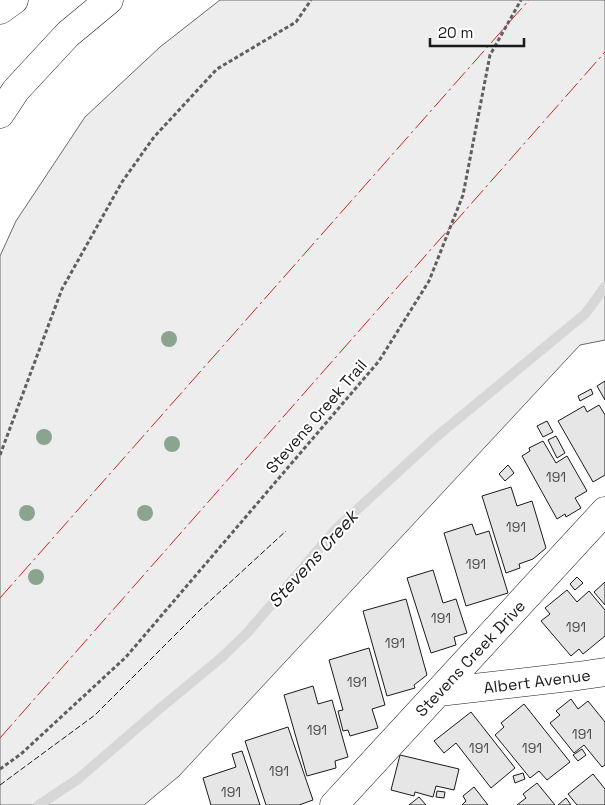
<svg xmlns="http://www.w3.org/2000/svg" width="605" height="805" font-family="'Space Grotesk',sans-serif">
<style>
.green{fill:#ededed;stroke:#6a6a6a}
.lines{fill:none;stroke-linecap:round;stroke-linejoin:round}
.stream{stroke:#d7d7d7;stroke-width:10}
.building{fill:#e6e6e6;stroke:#1a1a1a}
.minor-casing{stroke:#1a1a1a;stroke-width:29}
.highway-casing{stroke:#1a1a1a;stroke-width:29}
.path{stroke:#5f5f5f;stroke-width:3;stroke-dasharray:4 2.5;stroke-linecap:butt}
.minor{stroke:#fff;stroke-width:28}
.highway{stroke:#fff;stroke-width:28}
.fence{stroke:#1a1a1a;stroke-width:1;stroke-dasharray:6 2.5;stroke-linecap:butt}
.power{stroke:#c62828;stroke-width:1;stroke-dasharray:18 4 2.5 4;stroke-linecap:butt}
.tree{fill:#8aa48f}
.labels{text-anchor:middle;stroke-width:4;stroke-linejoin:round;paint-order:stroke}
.number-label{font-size:14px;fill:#4d4d4d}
.street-label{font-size:16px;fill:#1a1a1a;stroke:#fff}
.water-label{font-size:18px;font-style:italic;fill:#1a1a1a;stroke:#fff}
</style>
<rect width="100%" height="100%" fill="#fff"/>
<path class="green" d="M220,0H605V340L580,345L179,776L144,805H0V256L16,221L85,117L160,47Z"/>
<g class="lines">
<path class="stream" d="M39,805L78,779L158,710L221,658L247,633L336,529L436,437L585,314L605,287"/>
</g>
<path class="building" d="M605,381V400L597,386Z
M591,389L593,394L580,401L578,396Z
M599,405L605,415V475L593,482L558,421L584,406L587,412Z
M547,421L553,432L543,437L537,426Z
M556,436L565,453L557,458L548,440Z
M543,441L556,463L567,456L587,491L575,498L581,508L566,517L565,514L557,519L522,456L530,451L529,448Z
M508,465L514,473L505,481L499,474Z
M511,487L517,506L532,501L546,548L533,559L519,564L520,568L506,573L482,496Z
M472,524L476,535L489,531L508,593L466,606L444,533Z
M433,570L443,603L456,599L467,633L454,637L456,645L431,653L407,578Z
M577,577L583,583L575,590L570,584Z
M605,582V605L594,592Z
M567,590L577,602L589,591L605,610V636L583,654L579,649L571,656L541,621L550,614L545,608Z
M406,599L427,675L414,685L415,688L387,696L363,611Z
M369,648L385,705L372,709L378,728L350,736L348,730L343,731L338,711L343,710L329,660Z
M313,686L318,704L332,700L348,757L335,761L336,768L307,776L284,695Z
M571,699L578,709L588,701L605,722V765L602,767L584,745L574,753L550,723L560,715L556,711Z
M524,704L570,762L547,780L539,771L530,778L495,735L504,727L501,723Z
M471,712L515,768L491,788L456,743L444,753L434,741Z
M288,727L313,800L299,805H266L245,741Z
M582,749L586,755L578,761L573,755Z
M242,751L260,805H211L203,778L236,767L232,754Z
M400,755L459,769L454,790L436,786L433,797L415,792L414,796L391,790Z
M523,773L525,779L515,783L513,776Z
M593,774L605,789V805H577L568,794Z
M537,783L555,805H517L526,798L523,794Z
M474,787L488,805H462L466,801L463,796Z
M437,791L445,792L444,798L436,797Z
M419,797L426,805H409Z
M566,798L571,805H558Z"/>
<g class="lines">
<defs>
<path id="minor" d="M439,692L578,676L605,672
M334,805L605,511"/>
<path id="highway" d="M0,10L14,0
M0,114L16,90L68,34L109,0"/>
</defs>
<use href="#minor" class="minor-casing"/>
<use href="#highway" class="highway-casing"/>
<path class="path" d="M0,455L62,289L122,182L154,137L217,69L296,22L311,0
M0,769L21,754L126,657L379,361L429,281L463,195L490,55L521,0"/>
<use href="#minor" class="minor"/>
<use href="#highway" class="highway"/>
<path class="fence" d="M0,785L95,715L200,610L286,531"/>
<path class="power" d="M0,598L529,0
M0,738L605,52"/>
</g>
<g class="tree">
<circle cx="169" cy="339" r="8"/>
<circle cx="44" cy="437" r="8"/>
<circle cx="172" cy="444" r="8"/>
<circle cx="27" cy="513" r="8"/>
<circle cx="145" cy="513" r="8"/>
<circle cx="36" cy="577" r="8"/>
</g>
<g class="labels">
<g class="number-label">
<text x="556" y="482">191</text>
<text x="516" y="532">191</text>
<text x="476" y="569">191</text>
<text x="441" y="623">191</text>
<text x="576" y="632">191</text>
<text x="395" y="648">191</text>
<text x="357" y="687">191</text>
<text x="317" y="735">191</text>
<text x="582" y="739">191</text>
<text x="479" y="753">191</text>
<text x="532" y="753">191</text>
<text x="279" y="776">191</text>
<text x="231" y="797">191</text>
</g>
<g class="street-label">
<text transform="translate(316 416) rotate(-49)" y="6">Stevens Creek Trail</text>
<text transform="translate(470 658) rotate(-47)" y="6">Stevens Creek Drive</text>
<text transform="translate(537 681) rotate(-7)" y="6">Albert Avenue</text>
</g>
<g class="water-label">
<text transform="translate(313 559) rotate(-48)" y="6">Stevens Creek</text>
</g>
</g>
<path d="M430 38v8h94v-8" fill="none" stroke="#1a1a1a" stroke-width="2.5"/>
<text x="438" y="38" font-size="15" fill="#1a1a1a" stroke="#ffffff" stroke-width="4" paint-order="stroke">20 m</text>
</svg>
